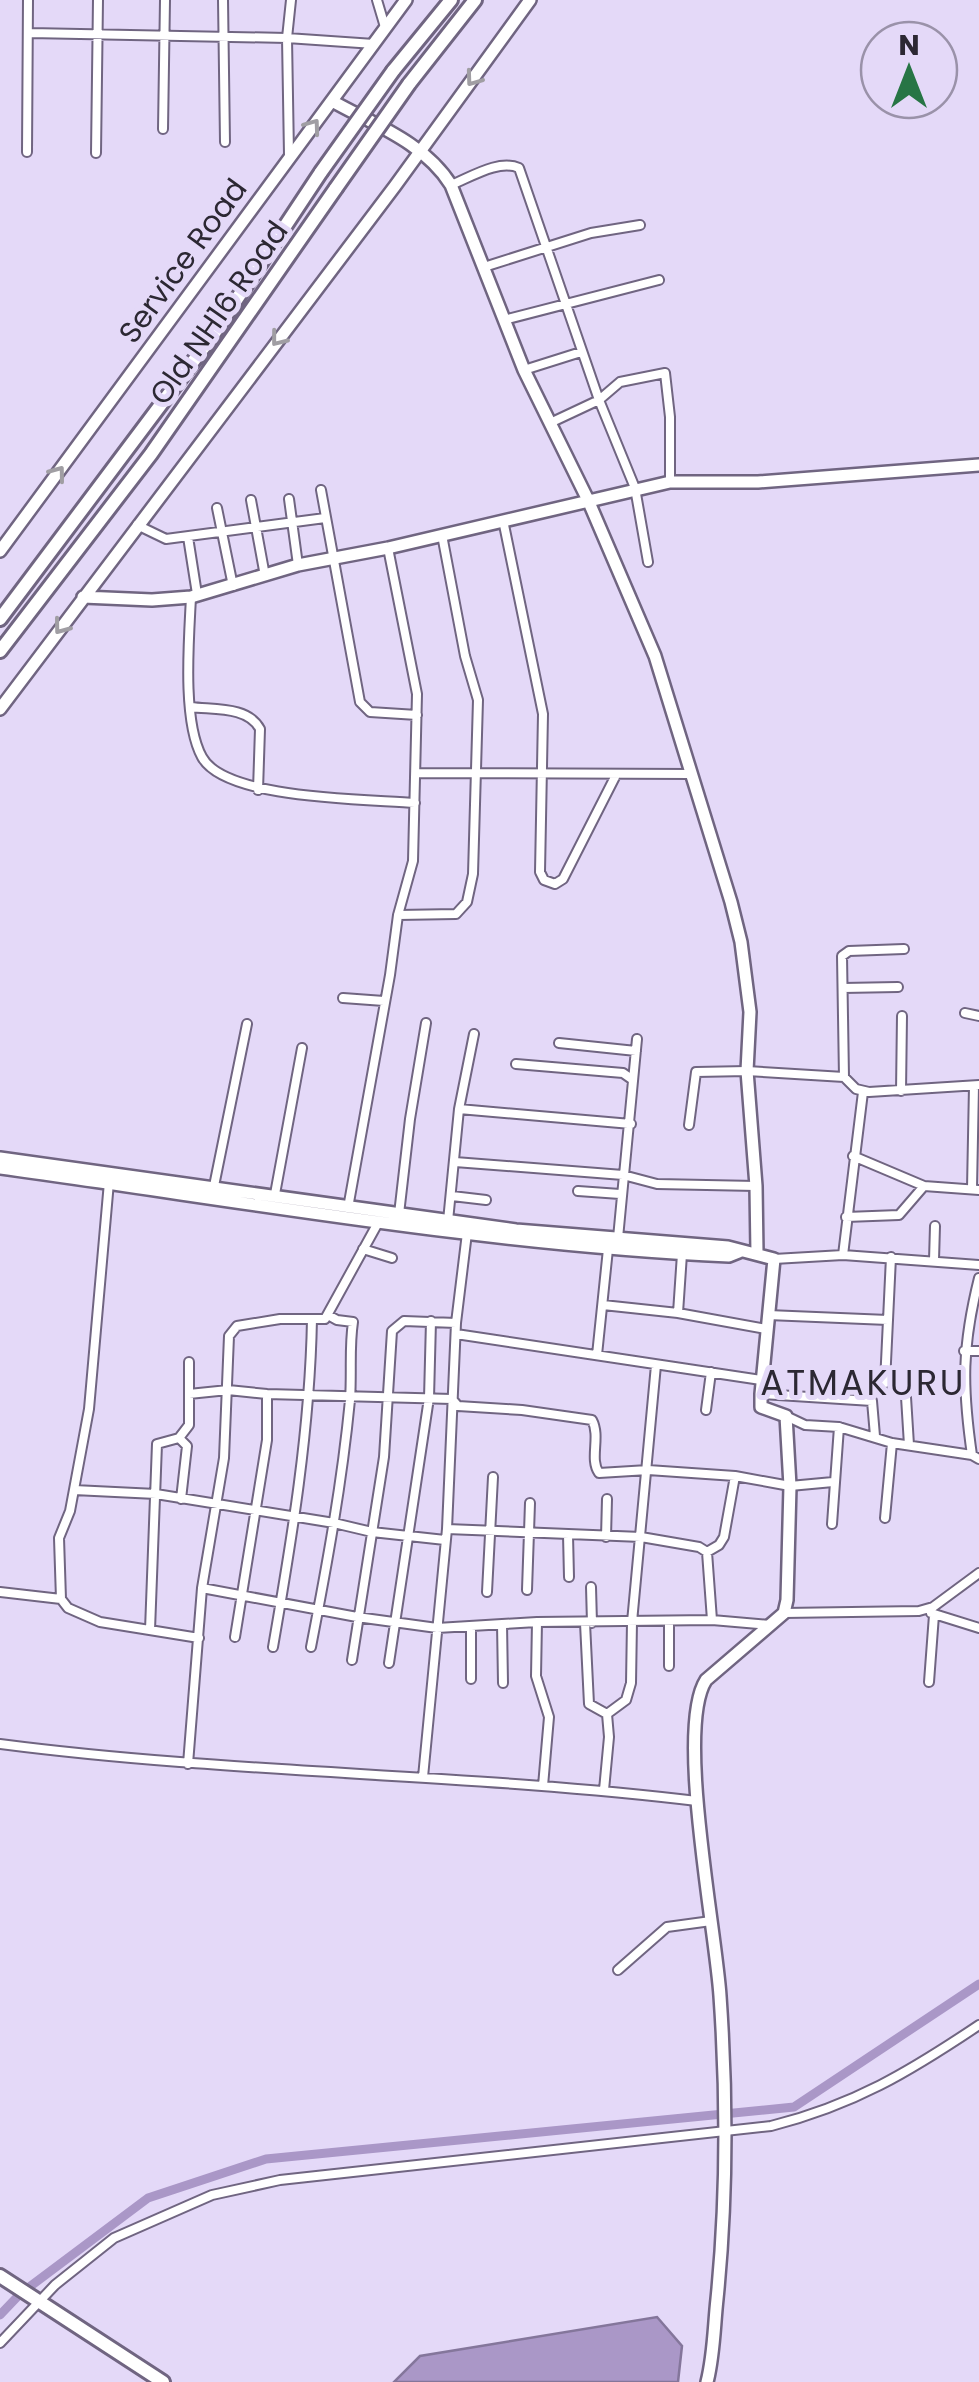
<svg xmlns="http://www.w3.org/2000/svg" width="979" height="2382" font-family="Poppins,sans-serif">
<style>
.water{fill:#aa97c7;stroke:#84769b;stroke-width:2.5}
.lines{fill:none;stroke-linecap:round;stroke-linejoin:round}
.canal{stroke:#aa97c7;stroke-width:9}
.street-casing{stroke:#706581;stroke-width:12}
.secondary-casing{stroke:#706581;stroke-width:16}
.primary-casing{stroke:#706581;stroke-width:18}
.street{stroke:#fff;stroke-width:8}
.secondary{stroke:#fff;stroke-width:11}
.primary{stroke:#fff;stroke-width:12}
.primary-bridge-casing{stroke:#706581;stroke-width:18;stroke-linecap:butt}
.primary-bridge{stroke:#fff;stroke-width:12}
.oneway{stroke:#a09ea3}
.labels{text-anchor:middle;stroke-width:10;stroke-linejoin:round;paint-order:stroke}
.street-label{font-size:30px;fill:#2c2833;stroke:#e4d9f8}
.quarter-label{font-size:35px;letter-spacing:2.5px;fill:#2c2833;stroke:#e4d9f8}
</style>
<rect width="100%" height="100%" fill="#e4d9f8"/>
<path class="water" d="M657,2317L682,2346L678,2382H394L420,2356Z"/>
<g class="lines">
<path class="canal" d="M0,2315L20,2294L148,2198L266,2159L794,2107L979,1984"/>
<defs>
<path id="street" d="M223,0L225,142
M377,0L385,27
M30,33L287,38L374,44
M163,129L165,0
M27,152L28,0
M96,153L98,0
M289,155L287,38L291,0
M451,185C471,177 499,159 519,168L599,400L635,488L648,562
M484,267L591,233L640,225
M504,320L659,280
M524,370L581,352
M550,423L599,400L620,382L665,373L670,417V482
M321,490L360,702L370,712L417,715
M289,499L298,565
M251,500L265,576
M217,508L233,586
M503,520L543,714L540,872L544,880L555,884L563,879L616,775
M137,525L166,539L325,518
M188,537L197,594
M191,597C189,639 182,721 202,757C225,800 369,799 415,803
M191,707C213,710 248,706 260,729L258,790
M417,773L692,774
M398,915L456,914L467,902L473,874L478,700L465,656L442,535
M843,988L898,987
M343,998L384,1001
M965,1013L979,1016
M559,1043L636,1051
M516,1064L623,1073L633,1080
M844,1077L842,956L849,951L904,949
M901,1091L902,1016
M459,1109L631,1124
M689,1125L696,1072L747,1071L844,1077L856,1089L869,1092L979,1085
M853,1156L924,1186L979,1190
M455,1162L623,1175L657,1184L756,1186
M109,1182L89,1409L70,1511L59,1538L61,1599L68,1608L100,1622L199,1638
M214,1186L247,1024
M972,1188L974,1086
M578,1191L620,1194
M275,1194L302,1048
M452,1196L486,1200
M348,1208L390,975L398,915L413,861L417,694L388,548
M399,1214L410,1119L426,1023
M846,1217L899,1215L924,1186
M448,1221L459,1109L474,1034
M618,1238L637,1039
M363,1249L392,1258
M843,1255L863,1092
M774,1259L843,1255L979,1265
M934,1260L935,1226
M603,1305L678,1313L766,1329
M678,1313L682,1254
M768,1315L888,1320
M456,1334L761,1380
M964,1351H979
M597,1355L608,1249
M885,1383L891,1257
M189,1394L228,1390L267,1394L452,1399L458,1406L522,1410L592,1420C601,1437 589,1459 599,1473L648,1470L735,1476L790,1486L833,1482
M761,1394L872,1401L875,1436
M906,1397L909,1445
M706,1410L711,1372
M786,1416L805,1425L839,1427L892,1443L972,1455L979,1459
M972,1455C962,1386 962,1346 979,1278
M74,1490L156,1494L334,1523L372,1532L445,1540
M181,1499L187,1446L179,1438L189,1425V1362
M885,1518L892,1443
M832,1524L839,1427
M447,1529L641,1537L699,1547L707,1552L712,1620
M568,1535L569,1577
M606,1537L607,1499
M707,1552L719,1545L724,1537L735,1476
M591,1587L592,1623
M202,1588L357,1617L437,1628L537,1622L712,1620L770,1625
M527,1590L530,1503
M0,1592L61,1599
M487,1592L493,1477
M784,1613L919,1611L933,1607L979,1573
M931,1613L979,1628
M669,1621V1666
M537,1622L536,1676L549,1717L543,1786
M585,1623L589,1704L607,1714L609,1737L604,1790
M502,1624L503,1683
M471,1626V1679
M150,1630L157,1444L179,1438
M235,1637L267,1440V1394
M273,1647C292,1538 310,1429 312,1319H325L379,1221
M311,1647C327,1565 342,1483 350,1400C352,1373 349,1348 353,1322L337,1320L328,1315
M352,1660L384,1457L392,1331L404,1321L456,1323
M389,1663L429,1398L431,1321
M929,1682L934,1615
M607,1714L626,1700L631,1683L632,1622L656,1365
M0,1744C231,1774 465,1773 697,1801
M188,1764L202,1588L224,1458L229,1336L237,1326L280,1319H312
M423,1777L447,1529L456,1323L467,1233
M618,1970L667,1927L711,1921
M0,2343L55,2285L114,2238L212,2195L280,2180L771,2126C854,2105 909,2072 979,2025"/>
<path id="secondary" d="M332,101C373,124 425,143 451,185L524,370L588,500L655,656L731,902L741,942L750,1012L747,1071L756,1186L757,1253
M0,551L406,0
M83,597L152,600L191,597L298,565L388,548L670,482H758L979,465
M0,709L395,186L530,0
M0,1158L516,1230L728,1247L774,1259L761,1394V1407L786,1416L790,1486L787,1600L784,1613L706,1680C675,1728 716,1931 720,1996C727,2096 727,2199 717,2299C714,2326 714,2355 707,2382
M0,1168C242,1201 485,1245 729,1256L739,1252"/>
<path id="primary" d="M393,71L451,0
M409,84L475,0
M0,619L213,335L321,172
M0,651L151,454L336,188
M0,2276L163,2382"/>
</defs>
<use href="#street" class="street-casing"/>
<use href="#secondary" class="secondary-casing"/>
<use href="#primary" class="primary-casing"/>
<use href="#street" class="street"/>
<use href="#secondary" class="secondary"/>
<use href="#primary" class="primary"/>
<defs>
<path id="primary-bridge" d="M321,172L393,71
M336,188L409,84"/>
</defs>
<use href="#primary-bridge" class="primary-bridge-casing"/>
<use href="#primary-bridge" class="primary-bridge"/>
</g>
<defs><path id="oneway-chevron" d="M-2-3.5L2.5 0L-2 3.5" fill="none" stroke-width="1.6" stroke-linecap="round" stroke-linejoin="round" transform="scale(2.5)"/></defs>
<g class="oneway">
<use href="#oneway-chevron" transform="translate(473 79) rotate(126)"/>
<use href="#oneway-chevron" transform="translate(313 126) rotate(-54)"/>
<use href="#oneway-chevron" transform="translate(278 339) rotate(128)"/>
<use href="#oneway-chevron" transform="translate(58 473) rotate(-53)"/>
<use href="#oneway-chevron" transform="translate(61 627) rotate(127)"/>
</g>
<g class="labels">
<g class="street-label">
<text transform="translate(183 261) rotate(-54)" y="10">Service Road</text>
<text transform="translate(219 313) rotate(-55)" y="10">Old NH16 Road</text>
</g>
<g class="quarter-label">
<text x="863" y="1395">ATMAKURU</text>
</g>
</g>
<g transform="translate(909 70)"><circle r="48" fill="#e4d9f8" stroke="#9a92a9" stroke-width="2.5"/>
<path d="M0-8L18 38L0 25L-18 38Z" fill="#277545"/>
<text y="-15" font-size="28" font-weight="bold" text-anchor="middle" fill="#2c2833">N</text>
</g>
</svg>
